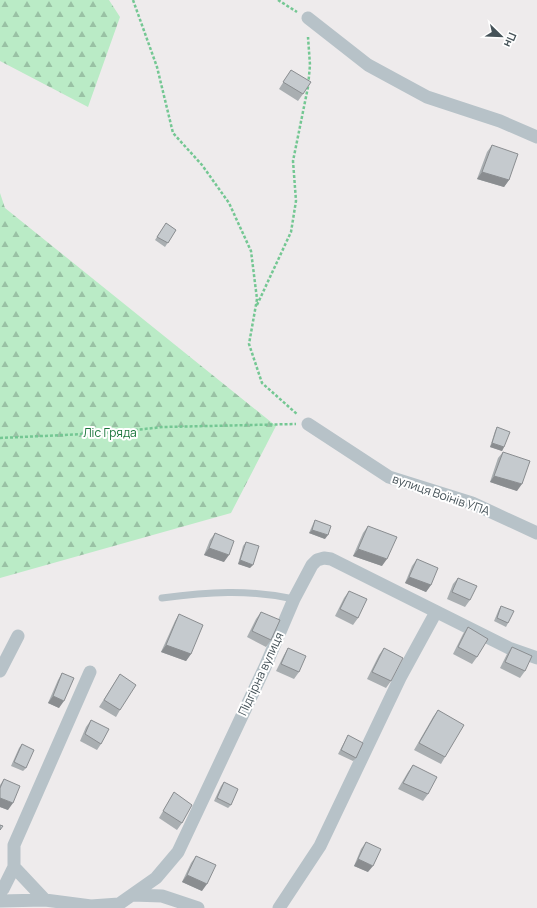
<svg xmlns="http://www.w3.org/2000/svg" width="537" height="908" font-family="Manrope,sans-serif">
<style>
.forest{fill:url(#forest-firs)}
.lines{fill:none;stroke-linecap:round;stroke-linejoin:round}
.path{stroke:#74c793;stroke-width:2.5;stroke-dasharray:3 2;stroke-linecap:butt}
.service{stroke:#b7c2c8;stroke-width:7}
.minor{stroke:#b7c2c8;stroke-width:13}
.wall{fill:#a9aeb1}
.shaded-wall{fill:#8a8d90}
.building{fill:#c5cace;stroke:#8a8d90}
.labels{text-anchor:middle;stroke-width:4;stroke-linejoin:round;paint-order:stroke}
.park-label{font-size:12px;fill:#1a753b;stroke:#fff}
.street-label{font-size:12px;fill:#455258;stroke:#fff}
</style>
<defs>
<pattern id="forest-firs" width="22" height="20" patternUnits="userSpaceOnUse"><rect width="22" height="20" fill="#baebc6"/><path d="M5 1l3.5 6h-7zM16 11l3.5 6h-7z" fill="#99c1a4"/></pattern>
</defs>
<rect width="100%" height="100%" fill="#eeebec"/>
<path class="forest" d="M0,0H109L120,17L88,107L0,61Z
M0,193L5,208L276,426L231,513L0,578Z"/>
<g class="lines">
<path class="path" d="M133,0L157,67L173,133L202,165L229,203L251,251L257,299L249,344L262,383L298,415
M278,0L297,12
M257,305L291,232L296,201L293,161L308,87L310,65L308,37
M0,438L106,433L163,427L296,424"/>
<path class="service" d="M162,598C207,592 249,589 294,599"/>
<path class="minor" d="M308,18L368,65L427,97L500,121L537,137
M308,424L389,477L472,503L537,533
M0,671L18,636
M0,892L3,889L14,867
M132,895L162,896L198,908
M45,900L14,867V845L90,672
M0,901L45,900L91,906L119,904L156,878L178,852L265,667L294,599L312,565L317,560L324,558L331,559L509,648L537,658
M279,908L320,846L400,678L436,612"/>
</g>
<path class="wall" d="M291,70L303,94L298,101L279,89Z
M492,145L509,180L504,187L477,179L487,152Z
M166,223L176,230L165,247L155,240Z
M497,427L504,447L502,451L490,447L495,431Z
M503,452L517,491L490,482L498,458Z
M315,520L325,539L309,533L313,524Z
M368,526L382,566L353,556L363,533Z
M215,533L224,562L204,555L210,540Z
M246,542L250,568L238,564L243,546Z
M417,559L431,585L426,592L405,583L412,566Z
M458,578L470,600L465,607L447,599L453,584Z
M349,591L358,618L353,625L335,616L344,598Z
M501,606L508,623L506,627L494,621L499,609Z
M261,612L271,640L266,647L247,637L256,619Z
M179,614L191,654L186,661L161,652L175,621Z
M468,627L477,657L472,664L453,654L463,634Z
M512,647L525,671L520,678L500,668L507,654Z
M288,648L299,672L294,679L276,671L284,655Z
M384,648L391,681L386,688L367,679L379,655Z
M62,673L59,708L48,703L58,680Z
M120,674V710L116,717L99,707Z
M438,710L445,757L441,764L414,750L433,717Z
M91,720L101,744L97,750L80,741L86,727Z
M348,735L356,758L353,761L338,754Z
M22,744L26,768L23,771L11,766L19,748Z
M413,765L428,794L423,801L398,789L408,772Z
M4,779L8,810L0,807V785Z
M224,782L231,805L228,808L214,801L221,786Z
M174,792L182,823L177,830L159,818L170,799Z
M366,842L368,872L354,866L361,849Z
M196,856L202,891L182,882L191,863Z"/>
<path class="shaded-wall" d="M482,172L509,180L504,187L477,179Z
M492,443L504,447L502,451L490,447Z
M494,476L522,484L517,491L490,482Z
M312,530L328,535L325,539L309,533Z
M209,548L229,555L224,562L204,555Z
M358,549L387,559L382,566L353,556Z
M240,560L253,565L250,568L238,564Z
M409,577L431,585L426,592L405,583Z
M166,645L191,654L186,661L161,652Z
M53,696L64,701L59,708L48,703Z
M0,798L13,803L8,810L0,807Z
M358,859L373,866L368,872L354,866Z
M187,875L207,884L202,891L182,882Z"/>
<path class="building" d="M291,70L311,82L303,94L283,82Z
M492,145L518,154L509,180L482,172Z
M166,223L176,230L168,243L157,237Z
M497,427L510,432L504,447L492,443Z
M503,452L530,461L522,484L494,476Z
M315,520L331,526L328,535L312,530Z
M368,526L397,537L387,559L358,549Z
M215,533L234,541L229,555L209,548Z
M246,542L259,546L253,565L240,560Z
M417,559L438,568L431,585L409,577Z
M458,578L477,586L470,600L452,592Z
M349,591L367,599L358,618L340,609Z
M501,606L514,611L508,623L497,618Z
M261,612L280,620L271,640L252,631Z
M179,614L203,625L191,654L166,645Z
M468,627L488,639L477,657L458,647Z
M512,647L532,656L525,671L505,662Z
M288,648L306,656L299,672L281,664Z
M384,648L403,658L391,681L372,672Z
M62,673L74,678L64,701L53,696Z
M120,674L136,685L120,710L104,700Z
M438,710L464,725L445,757L419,743Z
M91,720L109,729L101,744L85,734Z
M348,735L363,743L356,758L341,750Z
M22,744L34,750L26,768L14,762Z
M413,765L437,777L428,794L403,783Z
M4,779L20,786L13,803L0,798V788Z
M224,782L238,789L231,805L217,798Z
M174,792L192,805L182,823L163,811Z
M0,825L3,826L0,830Z
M366,842L381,849L373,866L358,859Z
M196,856L216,865L207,884L187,875Z"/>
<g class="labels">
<g class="park-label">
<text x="110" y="437">Ліс Гряда</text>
</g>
<g class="street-label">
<text transform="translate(441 495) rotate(19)" y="4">вулиця Воїнів УПА</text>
<text transform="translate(261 674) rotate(-65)" y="4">Підгірна вулиця</text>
</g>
</g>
<g transform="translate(501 36) rotate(113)" stroke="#ffffff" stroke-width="3" paint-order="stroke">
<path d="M0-3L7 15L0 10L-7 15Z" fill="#455258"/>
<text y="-6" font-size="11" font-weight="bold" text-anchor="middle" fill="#455258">Пн</text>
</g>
</svg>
